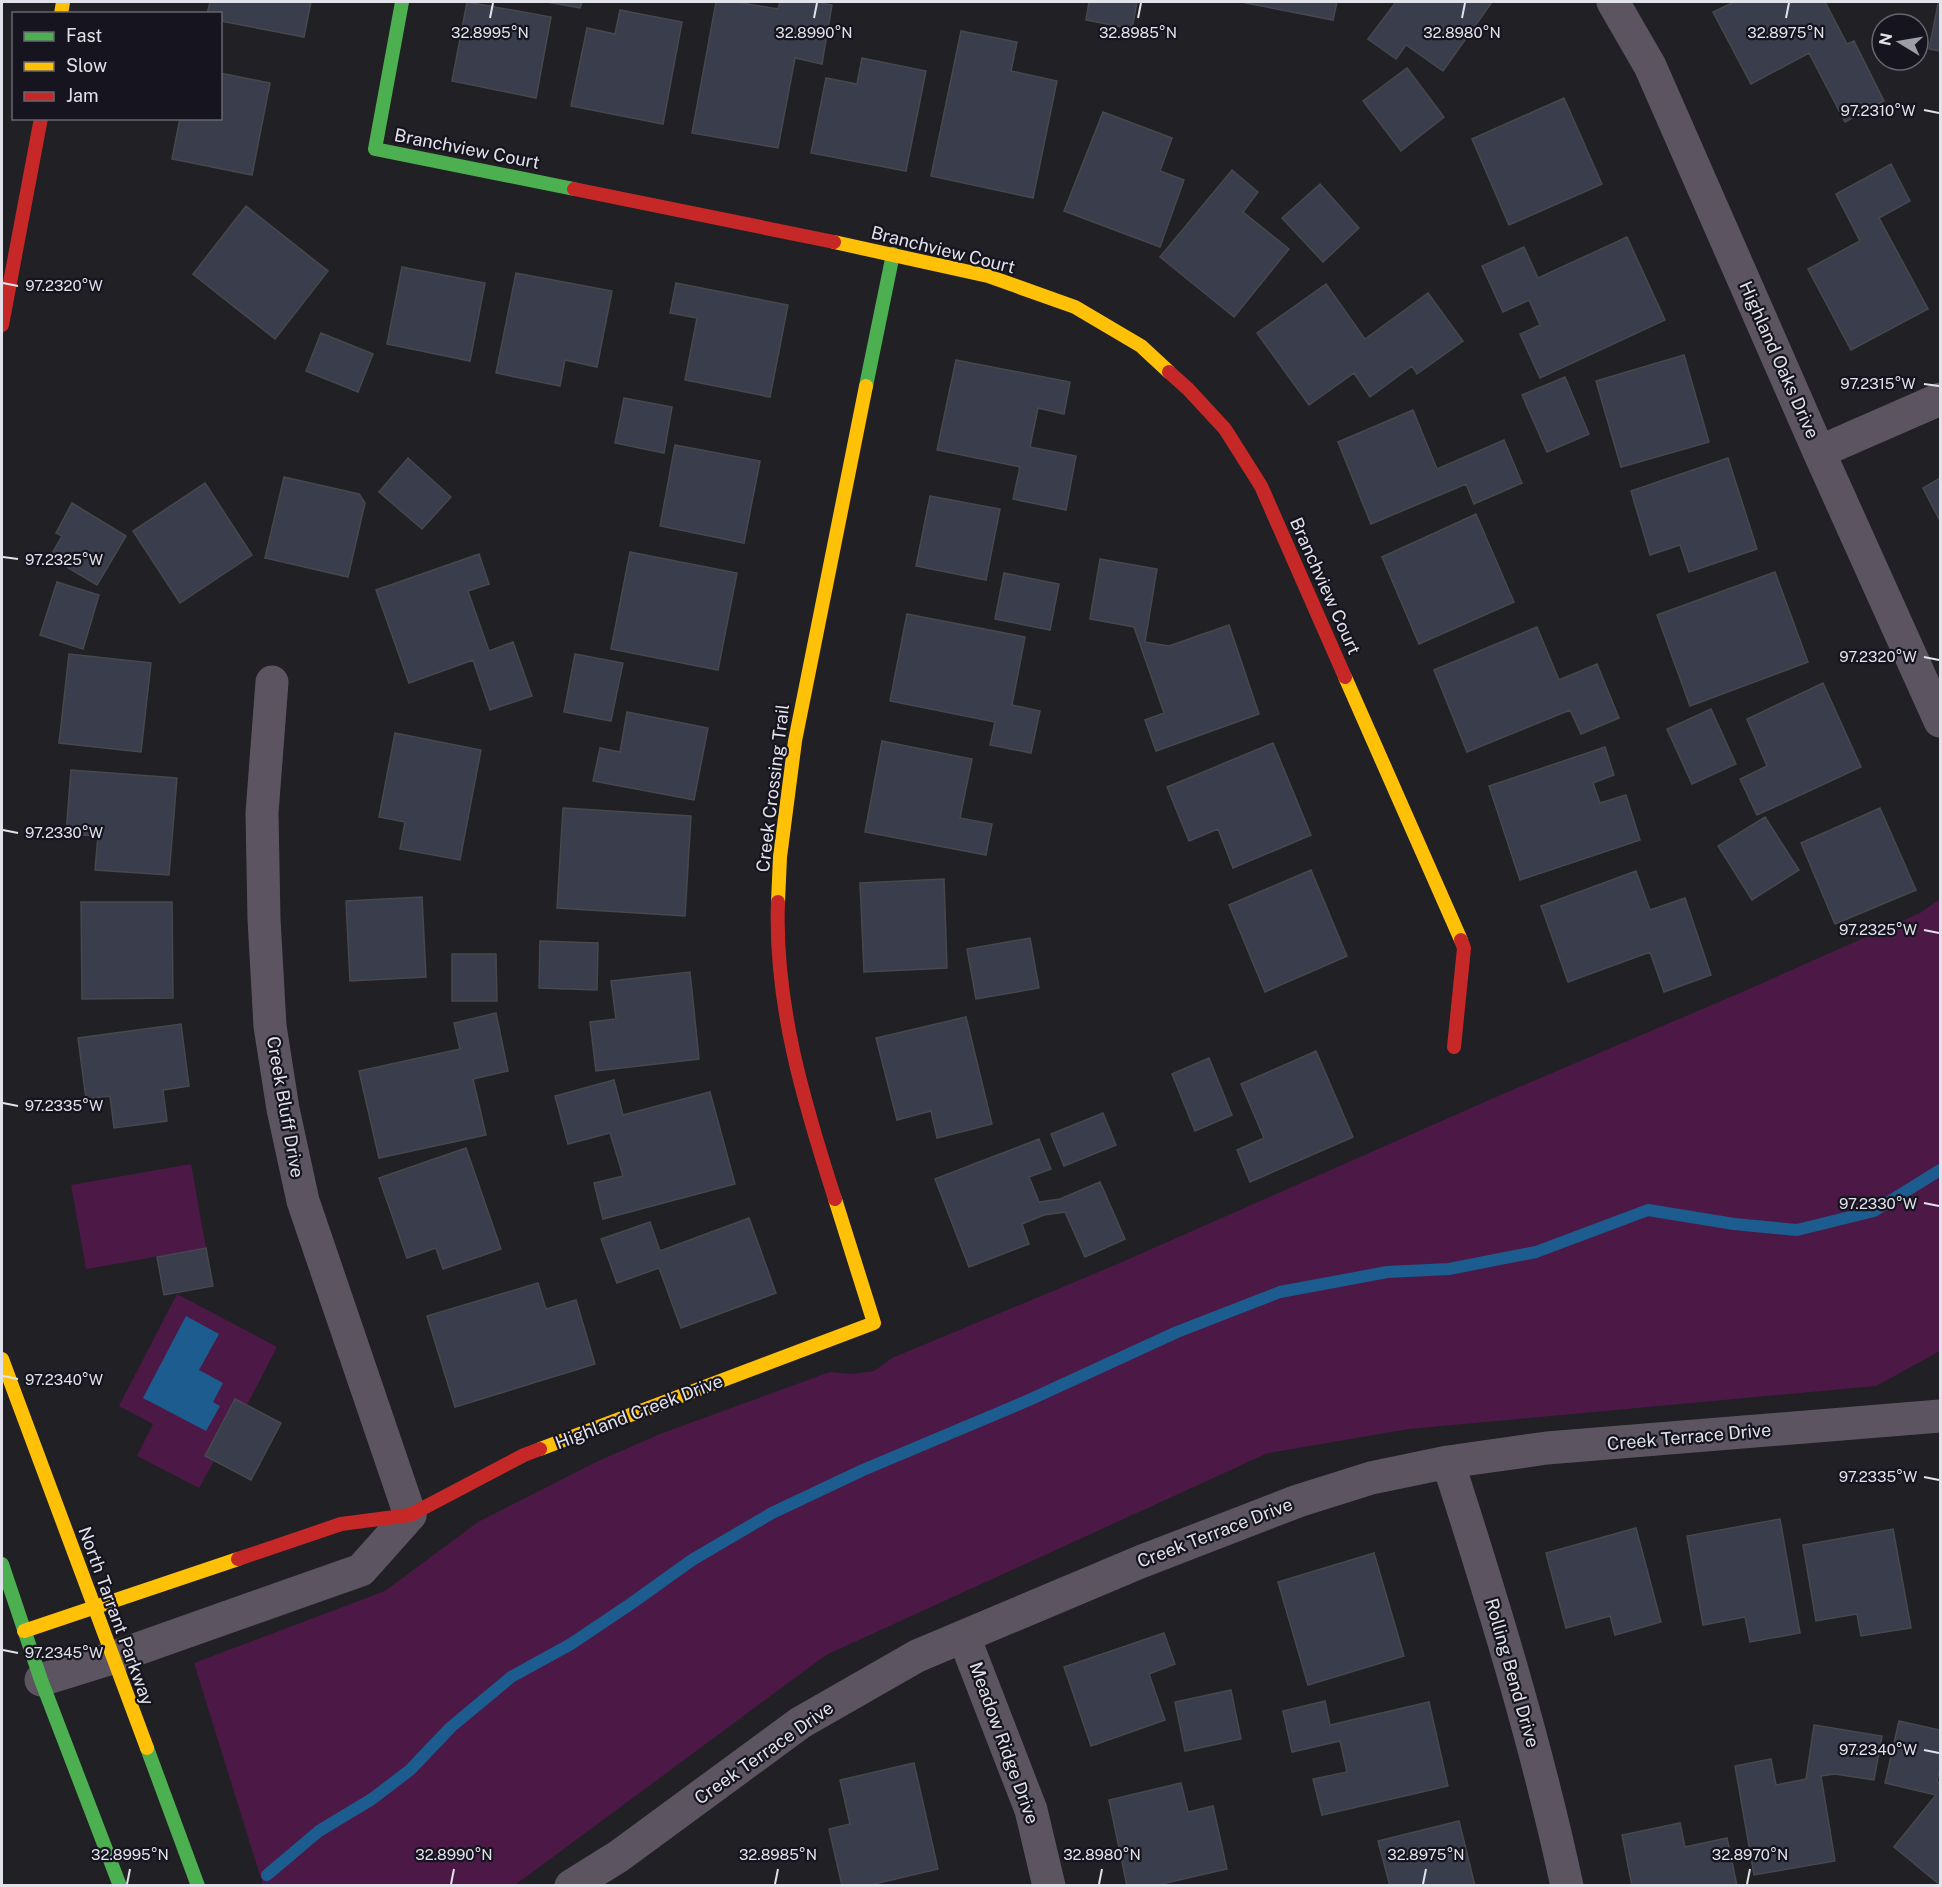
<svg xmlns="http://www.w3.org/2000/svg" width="1942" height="1887" font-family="'Public Sans',sans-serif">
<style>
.green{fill:#4c1946}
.water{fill:#1c5c8f}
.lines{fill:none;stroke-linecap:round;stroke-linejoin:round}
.stream{stroke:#1c5c8f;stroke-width:12}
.building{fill:#393d4c;stroke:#47484d;stroke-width:1.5}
.street{stroke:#5c5561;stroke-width:33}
.fast{stroke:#4caf50;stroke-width:14}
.slow{stroke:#ffc107;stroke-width:14}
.jam{stroke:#c62828;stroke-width:14}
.ticks{fill:none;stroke:#e2e2ea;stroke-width:2}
.labels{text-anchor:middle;stroke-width:4.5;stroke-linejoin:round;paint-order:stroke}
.street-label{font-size:18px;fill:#e2e2ea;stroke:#15141f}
.ticks-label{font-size:15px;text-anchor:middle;fill:#e2e2ea;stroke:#15141f;stroke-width:4.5;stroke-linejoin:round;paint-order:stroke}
</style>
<rect width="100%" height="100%" fill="#202025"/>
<path class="green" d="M1940,899V1351L1876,1386L1409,1429L1268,1453L826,1655L515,1885H263L194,1663L385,1591L478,1522L596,1462L660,1434L830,1372L852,1374L874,1371L892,1358L1113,1266L1505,1093L1740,993L1920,913Z
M191,1164L206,1248L86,1269L71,1185Z
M177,1294L277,1347L247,1405L281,1423L251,1480L214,1461L199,1488L137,1456L153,1424L119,1406Z"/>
<path class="water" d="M186,1316L219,1334L199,1370L223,1383L213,1402L220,1406L206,1431L143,1398Z"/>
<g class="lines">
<path class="stream" d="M267,1875L319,1831L372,1799L410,1770L451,1727L511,1677L571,1644L632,1603L692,1560L772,1513L863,1470L1029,1400L1177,1332L1280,1292L1387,1272L1449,1269L1536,1252L1648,1210L1734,1224L1797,1230L1874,1211L1940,1170"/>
</g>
<path class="building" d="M210,2H311L304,37L220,21V14H207Z
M467,2L551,17L536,98L452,81Z
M547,2H582L580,8Z
M716,2H736L778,9L780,2H816L832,5L822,64L795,58L778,148L692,133Z
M1089,2H1137L1132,29L1086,20Z
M1241,2H1337L1333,20Z
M1396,2H1492L1443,71L1406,45L1396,59L1368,39Z
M1734,2H1825L1847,44L1854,41L1884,101L1845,122L1809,53L1751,84L1713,12Z
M1938,4L1940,5V51L1929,49Z
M620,10L682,22L663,124L571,106L587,28L615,34Z
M961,31L1017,42L1011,71L1057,81L1033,198L931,176Z
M862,58L926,71L906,171L811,153L826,78L857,84Z
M1407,68L1444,117L1401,151L1363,101Z
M220,73L270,83L252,175L172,159L180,118H220Z
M1564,98L1602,184L1509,225L1472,139Z
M1103,112L1172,138L1160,171L1184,180L1160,247L1064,211Z
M1891,164L1910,201L1879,218L1928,309L1851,350L1808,269L1860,241L1836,194Z
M1232,170L1258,192L1243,212L1289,249L1234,317L1160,257Z
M1320,184L1359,228L1323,262L1282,218Z
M246,206L328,271L275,339L193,274Z
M1627,237L1665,320L1540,378L1520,334L1540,325L1529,300L1503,312L1482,266L1524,247L1538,278Z
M402,267L485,283L470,361L387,344Z
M516,273L612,291L597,367L565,360L560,386L496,373Z
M676,283L788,305L770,397L685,380L697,318L670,313Z
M1326,284L1365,339L1428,293L1463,341L1417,374L1412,366L1370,397L1354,373L1309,405L1257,333Z
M321,333L373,354L358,392L306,371Z
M1684,355L1709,442L1621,467L1596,381Z
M956,360L1070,382L1064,414L1038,408L1030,447L1076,456L1066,510L1013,499L1020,467L937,450Z
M1565,377L1589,434L1547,452L1522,395Z
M624,398L672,407L664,453L615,443Z
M1413,410L1437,469L1504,440L1522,483L1474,504L1466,484L1371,524L1338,442Z
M675,445L760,461L744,543L660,526Z
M408,458L451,497L422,529L379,492Z
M1728,458L1757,549L1689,572L1680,545L1650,555L1631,491Z
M284,477L359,494L365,503L348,577L265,558Z
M1940,478V521L1923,488Z
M205,483L252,555L180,603L133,531Z
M930,496L1000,509L986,580L916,566Z
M72,503L126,536L97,585L50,557L62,536L56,533Z
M1476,514L1514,602L1419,644L1382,557Z
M630,552L737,573L718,670L611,649Z
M479,554L489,584L468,591L489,651L513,642L532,696L490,710L473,660L409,683L376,590Z
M1100,559L1157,569L1145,642L1169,646L1229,625L1259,714L1156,751L1145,720L1164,713L1134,627L1090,619Z
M1775,572L1808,662L1690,706L1657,615Z
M1004,573L1059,584L1050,630L995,619Z
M57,582L99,595L83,649L40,635Z
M907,614L1025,637L1012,705L1040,711L1031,753L990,745L995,722L890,701Z
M1537,627L1559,680L1597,664L1619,718L1581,734L1570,710L1467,752L1434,670Z
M69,654L151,663L141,752L59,743Z
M575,654L623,663L611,721L564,712Z
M1823,683L1861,767L1757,815L1740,779L1767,766L1747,719Z
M1711,709L1736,764L1692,784L1667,729Z
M627,712L708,728L694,800L593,781L600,748L620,752Z
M395,733L481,750L460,860L400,849L405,822L379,817Z
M882,741L972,759L960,818L992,824L986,855L865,832Z
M1273,743L1311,835L1233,868L1218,829L1189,841L1167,787Z
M1605,747L1614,775L1593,783L1600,803L1626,795L1640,840L1520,880L1489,786Z
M71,770L177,778L169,875L95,870L98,836L66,834Z
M563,808L691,816L685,916L557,908Z
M1880,808L1916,890L1835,924L1801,843Z
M1765,817L1799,870L1752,900L1718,846Z
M1311,870L1347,956L1265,992L1229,905Z
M1636,871L1650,910L1685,898L1711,975L1664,992L1650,952L1568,982L1541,906Z
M944,879L947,968L864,972L860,883Z
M422,897L426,977L350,981L346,901Z
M81,902H172L173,998L82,999Z
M1030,938L1039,988L976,999L967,949Z
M540,941L598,943L597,990L539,988Z
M452,954H496L497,1001H452Z
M690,972L699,1059L596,1071L590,1022L616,1019L611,981Z
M496,1013L508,1071L473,1079L486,1135L379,1158L359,1071L460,1049L454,1023Z
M966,1017L992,1124L937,1138L931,1111L897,1120L876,1038Z
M181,1024L189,1086L163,1090L167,1121L114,1128L110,1096L86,1099L78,1038Z
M1316,1051L1353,1137L1250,1182L1237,1150L1264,1138L1241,1084Z
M1209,1058L1232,1115L1195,1131L1172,1074Z
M614,1080L623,1115L710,1092L735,1184L603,1219L594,1183L623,1176L610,1133L568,1144L555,1096Z
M1103,1113L1116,1145L1064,1166L1051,1134Z
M1039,1139L1051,1169L1029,1177L1039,1202L1060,1199L1100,1182L1125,1239L1085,1257L1065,1212L1044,1215L1022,1224L1029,1244L969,1267L935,1179Z
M466,1148L501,1249L443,1269L436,1248L407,1258L379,1178Z
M749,1218L776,1293L681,1328L659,1268L617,1283L601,1239L650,1222L660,1251Z
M206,1248L213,1286L164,1295L157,1257Z
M538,1283L546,1309L576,1300L595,1364L455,1407L427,1316Z
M235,1399L281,1423L251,1480L205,1456Z
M1780,1519L1800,1633L1750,1642L1745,1617L1703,1625L1687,1536Z
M1636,1528L1661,1622L1615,1635L1610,1616L1566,1628L1546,1553Z
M1893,1529L1911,1628L1861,1636L1857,1614L1816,1621L1803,1545Z
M1374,1553L1404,1656L1308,1685L1278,1582Z
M1164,1633L1175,1664L1149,1674L1165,1720L1091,1746L1064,1667Z
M1231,1690L1241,1739L1185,1751L1175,1702Z
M1325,1701L1330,1725L1429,1702L1448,1786L1322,1815L1313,1779L1347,1772L1340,1741L1292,1752L1283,1711Z
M1899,1721L1940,1730V1768L1937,1781L1940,1784V1885L1894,1847L1936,1795L1885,1783Z
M1814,1725L1882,1736L1874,1780L1835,1774L1821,1776L1835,1861L1754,1875L1735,1766L1771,1759L1776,1785L1806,1779Z
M914,1763L938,1869L866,1886H842L829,1829L850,1824L840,1780Z
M1181,1783L1188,1812L1213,1806L1227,1869L1153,1886H1127L1109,1800Z
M1459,1821L1475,1886H1390L1378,1841Z
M1680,1823L1685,1847L1727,1838L1737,1886H1632L1622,1835Z"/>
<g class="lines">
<path class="street" d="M1613,2L1650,66L1819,452L1940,721
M1819,452L1940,399
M1448,1462C1493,1602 1536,1742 1567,1886
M964,1637L1031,1810L1049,1886
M41,1680L112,1658L361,1570L410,1515L303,1201L283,1109L270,1026L264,919L262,813L272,682
M571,1886L619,1856L800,1723L917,1656L1140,1562L1298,1501L1371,1478L1448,1462L1547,1448L1940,1416"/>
<path class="fast" d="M402,2L375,149L574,189
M866,386L893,254
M2,1564L41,1680L120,1886
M147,1748L198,1886"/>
<path class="slow" d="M61,14L63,2
M834,242L988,276L1075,307L1141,346L1169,372
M1345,677L1461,940
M778,902L780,857L795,741L866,386
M2,1359L147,1748
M540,1449L874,1323L835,1199
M24,1631L238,1559"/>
<path class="jam" d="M574,189L834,242
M2,325L41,118
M1169,372L1188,389L1225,429L1261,486L1345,677
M778,902C774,1003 804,1103 835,1199
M1454,1047L1464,948L1461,940
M238,1559L341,1524L410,1515L524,1455L540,1449"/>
</g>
<path class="ticks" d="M490,18L493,3M814,18L817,3M1138,18L1141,3M1462,18L1465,3M1786,18L1789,3M1924,110L1939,113M3,283L18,286M1924,384L1939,386M3,557L18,559M1924,657L1939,660M3,830L18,833M1924,930L1939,933M3,1103L18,1106M1924,1203L1939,1206M3,1376L18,1379M1924,1477L1939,1480M3,1650L18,1653M1924,1750L1939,1753M127,1884L130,1869M451,1884L454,1869M775,1884L778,1869M1099,1884L1102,1869M1423,1884L1426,1869M1747,1884L1750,1869"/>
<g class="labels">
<g class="street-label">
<text transform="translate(467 149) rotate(11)" y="6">Branchview Court</text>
<text transform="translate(943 250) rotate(14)" y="6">Branchview Court</text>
<text transform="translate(1779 360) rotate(66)" y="6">Highland Oaks Drive</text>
<text transform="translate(1325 586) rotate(66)" y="6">Branchview Court</text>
<text transform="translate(773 788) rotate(-83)" y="6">Creek Crossing Trail</text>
<text transform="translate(285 1107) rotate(80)" y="6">Creek Bluff Drive</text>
<text transform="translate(639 1412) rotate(-21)" y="6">Highland Creek Drive</text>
<text transform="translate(1689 1437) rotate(-5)" y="6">Creek Terrace Drive</text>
<text transform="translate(1215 1533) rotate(-21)" y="6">Creek Terrace Drive</text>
<text transform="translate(116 1616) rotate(70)" y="6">North Tarrant Parkway</text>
<text transform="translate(1512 1673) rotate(74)" y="6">Rolling Bend Drive</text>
<text transform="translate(1004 1743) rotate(70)" y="6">Meadow Ridge Drive</text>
<text transform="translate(764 1753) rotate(-35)" y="6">Creek Terrace Drive</text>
</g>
</g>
<g class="ticks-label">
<text x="490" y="38">32.8995°N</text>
<text x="814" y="38">32.8990°N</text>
<text x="1138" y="38">32.8985°N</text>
<text x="1462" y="38">32.8980°N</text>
<text x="1786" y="38">32.8975°N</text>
<text x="1878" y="116">97.2310°W</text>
<text x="64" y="291">97.2320°W</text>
<text x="1878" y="389">97.2315°W</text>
<text x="64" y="565">97.2325°W</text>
<text x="1878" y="662">97.2320°W</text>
<text x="64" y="838">97.2330°W</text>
<text x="1878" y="935">97.2325°W</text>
<text x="64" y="1111">97.2335°W</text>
<text x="1878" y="1209">97.2330°W</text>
<text x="64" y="1385">97.2340°W</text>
<text x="1878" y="1482">97.2335°W</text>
<text x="64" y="1658">97.2345°W</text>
<text x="1878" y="1755">97.2340°W</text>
<text x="130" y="1860">32.8995°N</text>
<text x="454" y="1860">32.8990°N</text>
<text x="778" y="1860">32.8985°N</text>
<text x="1102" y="1860">32.8980°N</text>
<text x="1426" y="1860">32.8975°N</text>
<text x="1750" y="1860">32.8970°N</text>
</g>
<rect width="1942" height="1887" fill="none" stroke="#e2e2ea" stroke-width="6"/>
<rect x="12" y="12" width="210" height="108" fill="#15141f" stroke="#676670" stroke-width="1.5"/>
<rect x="24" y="32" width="30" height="9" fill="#4caf50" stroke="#676670" stroke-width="1.5"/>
<text x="66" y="42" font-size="18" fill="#e2e2ea">Fast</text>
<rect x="24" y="62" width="30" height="9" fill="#ffc107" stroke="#676670" stroke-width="1.5"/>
<text x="66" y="72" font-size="18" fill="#e2e2ea">Slow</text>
<rect x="24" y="92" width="30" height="9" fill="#c62828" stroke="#676670" stroke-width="1.5"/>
<text x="66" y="102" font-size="18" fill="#e2e2ea">Jam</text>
<g transform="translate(1900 42) rotate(281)"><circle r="28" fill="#15141f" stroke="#676670" stroke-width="1.5"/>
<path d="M0-4.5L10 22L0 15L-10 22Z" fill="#9e9ea5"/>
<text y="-9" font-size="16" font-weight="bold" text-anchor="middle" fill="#e2e2ea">N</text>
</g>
</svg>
